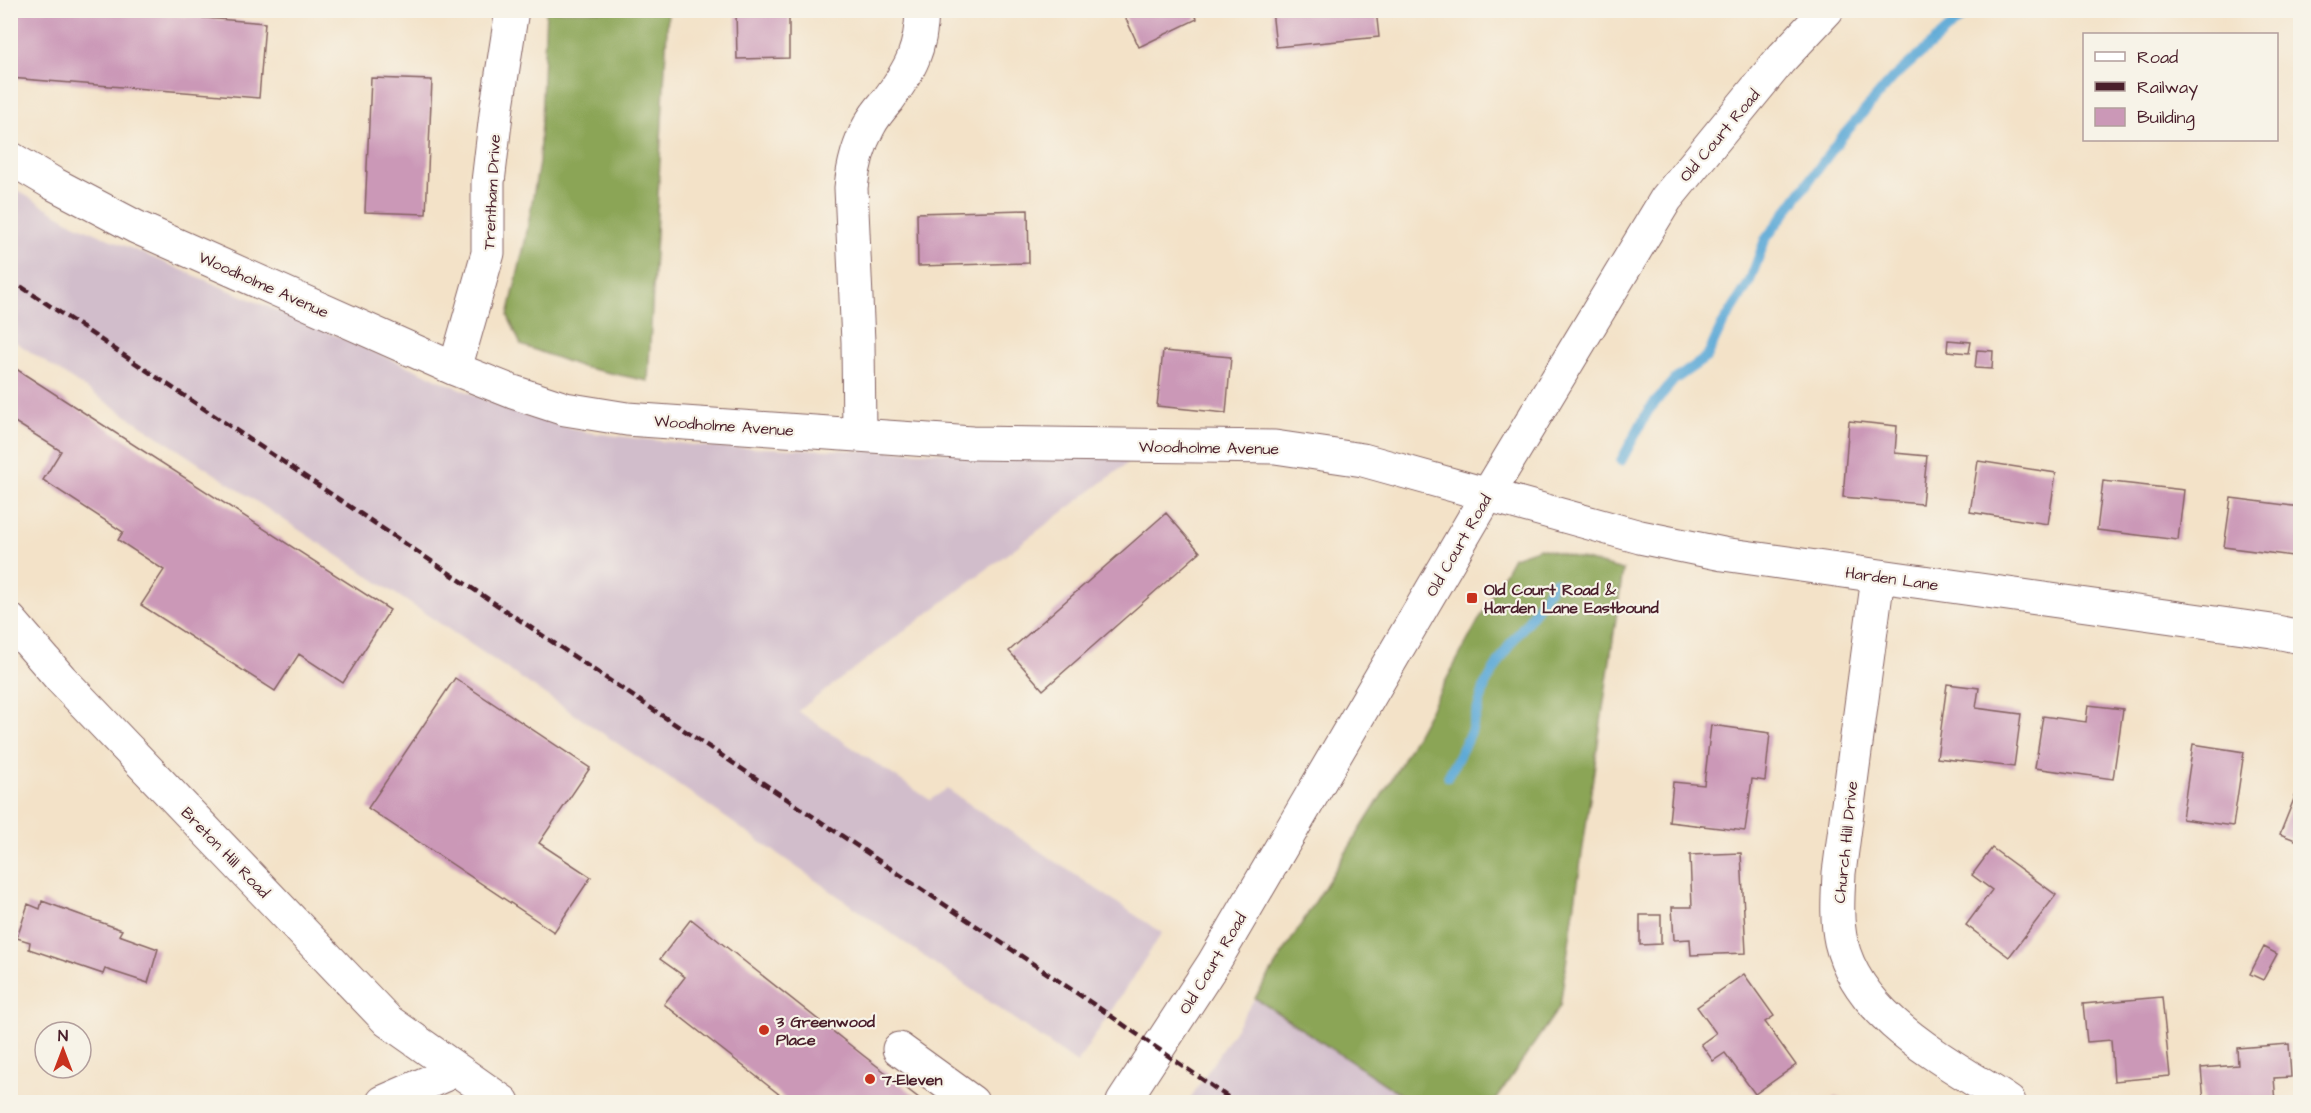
<svg xmlns="http://www.w3.org/2000/svg" width="2311" height="1113" font-family="'Architects Daughter',sans-serif">
<style>
.industrial{fill:#d1bdcb}
.forest{fill:#8ba557;stroke:#6a6241;stroke-width:1.5}
.lines{fill:none;stroke-linecap:round;stroke-linejoin:round}
.stream{stroke:#5eaad7;stroke-width:10}
.building{fill:#cb98b7}
.minor-casing{stroke:#856362;stroke-width:35}
.major-casing{stroke:#856362;stroke-width:35}
.minor{stroke:#fff;stroke-width:33}
.major{stroke:#fff;stroke-width:33}
.rail{stroke:#4a1f2b;stroke-width:4.5;stroke-dasharray:9 4.5;stroke-linecap:butt}
.poi-dot{fill:#c8321e;stroke:#f7f3e8;stroke-width:2}
.labels{text-anchor:middle;stroke-width:4.5;stroke-linejoin:round;paint-order:stroke}
.street-label{font-size:16px;fill:#4a1f2b;stroke:#f7f3e8}
.poi-label{font-size:16px;font-weight:bold;fill:#4a1f2b;stroke:#f7f3e8;text-anchor:start}
</style>
<rect width="100%" height="100%" fill="#f7f3e8"/>
<filter id="ink" filterUnits="userSpaceOnUse"><feTurbulence type="fractalNoise" baseFrequency=".0167" numOctaves="2"/><feDisplacementMap in="SourceGraphic" scale="12" xChannelSelector="R" yChannelSelector="G"/><feConvolveMatrix kernelMatrix="1 2 1 2 8 2 1 2 1" color-interpolation-filters="sRGB"/></filter>
<filter id="wash" filterUnits="userSpaceOnUse"><feTurbulence type="fractalNoise" baseFrequency=".008" numOctaves="4" result="noise"/><feDisplacementMap in="SourceGraphic" scale="24" xChannelSelector="R" yChannelSelector="G"/><feGaussianBlur stdDeviation="1.35" result="paint"/><feColorMatrix in="noise" values="0 0 0 0 0 0 0 0 0 0 0 0 0 0 0 0 0 1.4 0 .05"/><feComposite in="paint" operator="in"/></filter>
<g filter="url(#wash)">
<rect width="100%" height="100%" fill="#f3e2c8"/>
<path class="industrial" d="M10,186L74,224L512,411L584,432L710,447L1136,457L798,711L930,800L947,789L1162,933L1077,1063L679,785L417,608L11,339Z
M1255,998L1412,1102H1188Z"/>
<path class="forest" d="M546,11H668L648,381L582,367L521,345L508,316L525,242L539,163Z
M1540,548L1623,570L1560,1006L1494,1102H1412L1255,998L1395,774L1513,557Z"/>
<g class="lines">
<path class="stream" d="M1621,461L1648,411L1674,380L1707,357L1721,327L1749,283L1765,240L1841,138L1893,78L1970,10
M1448,777L1471,732L1485,685L1510,644L1528,621L1554,582"/>
</g>
<g id="blocks">
<path class="building" d="M10,10H109L265,23L259,98L10,78Z
M736,10H891V13L789,14V58L737,59Z
M1122,10H1193L1197,19L1139,47Z
M1272,10H1376L1379,37L1276,47Z
M371,78L432,80L426,214L365,212Z
M1028,210L1029,263L918,266L917,213Z
M1948,340L1971,342L1969,353L1947,351Z
M1977,350L1993,351L1992,369L1975,368Z
M1163,351L1231,357L1226,413L1157,406Z
M10,365L390,610L343,683L299,654L275,691L141,605L164,570L118,540L123,532L43,480L61,451L10,419Z
M1849,421L1897,426L1895,453L1927,456L1922,504L1843,497Z
M1978,461L2056,473L2048,524L1970,512Z
M2103,481L2184,490L2178,540L2097,530Z
M2231,498L2300,507V557L2224,547Z
M1166,513L1200,552L1043,690L1009,651Z
M455,678L590,768L539,843L591,877L554,932L368,808Z
M1947,684L1979,688L1976,708L2021,714L2014,767L1937,758Z
M2088,705L2123,709L2113,779L2035,768L2043,716L2086,722Z
M1711,725L1770,733L1765,781L1752,779L1745,831L1669,822L1673,782L1704,785Z
M2193,744L2244,752L2233,826L2182,819Z
M2300,784V842L2280,834Z
M1992,848L2056,895L2009,957L1966,925L1992,890L1972,875Z
M1741,853L1746,953L1691,955L1690,939L1674,940L1672,907H1692L1690,855Z
M42,901L122,930L119,935L158,949L148,983L105,969L103,974L29,949L30,942L17,938L28,904L40,909Z
M1640,915H1661V944L1640,945Z
M691,919L864,1056L924,1102H789L664,1004L685,977L660,959Z
M2264,947L2277,954L2263,980L2250,974Z
M1744,974L1774,1016L1765,1022L1796,1065L1755,1094L1725,1053L1713,1061L1701,1044L1716,1033L1697,1007Z
M2162,997L2170,1076L2114,1081L2111,1040L2087,1042L2083,1004Z
M2289,1044L2291,1077L2274,1078L2276,1102H2204L2201,1068L2238,1065L2237,1048Z
M1835,1096L1845,1102H1831Z"/>
</g>
</g>
<g filter="url(#ink)">
<use href="#blocks" fill-opacity="0" stroke="#856362" stroke-width="1.5"/>
<g class="lines">
<defs>
<path id="minor" d="M10,158L54,184L136,227L455,369L513,392L565,409L627,419L972,443L1275,447L1363,460L1640,537L1723,554L2272,631L2300,637
M455,369L488,253V182L497,106L512,10
M859,434L858,342L851,188C853,166 858,146 869,126C874,116 881,108 888,100C911,68 921,50 922,10
M1878,577L1839,873C1838,896 1836,919 1841,942C1859,1019 1947,1061 2009,1102
M10,620L61,679L388,1021L503,1102
M899,1049L972,1102
M383,1102L456,1070"/>
<path id="major" d="M1123,1102L1213,964L1488,494L1666,199L1780,60L1827,10"/>
</defs>
<use href="#minor" class="minor-casing"/>
<use href="#major" class="major-casing"/>
<use href="#minor" class="minor"/>
<use href="#major" class="major"/>
<path class="rail" d="M10,279L1105,1012L1235,1102"/>
</g>
</g>
<g class="poi-dot">
<rect x="1466" y="592" width="12" height="12" rx="3"/>
<circle cx="764" cy="1030" r="6"/>
<circle cx="870" cy="1079" r="6"/>
</g>
<g class="labels">
<g class="street-label">
<text transform="translate(1719 135) rotate(-50)" y="6">Old Court Road</text>
<text transform="translate(491 192) rotate(-87)" y="6">Trentham Drive</text>
<text transform="translate(264 284) rotate(24)" y="6">Woodholme Avenue</text>
<text transform="translate(724 425) rotate(4)" y="6">Woodholme Avenue</text>
<text transform="translate(1209 447) rotate(1)" y="6">Woodholme Avenue</text>
<text transform="translate(1458 545) rotate(-60)" y="6">Old Court Road</text>
<text transform="translate(1892 578) rotate(8)" y="6">Harden Lane</text>
<text transform="translate(1845 842) rotate(-84)" y="6">Church Hill Drive</text>
<text transform="translate(226 852) rotate(46)" y="6">Breton Hill Road</text>
<text transform="translate(1212 963) rotate(-59)" y="6">Old Court Road</text>
</g>
<g class="poi-label">
<text x="1484" y="595">Old Court Road &amp;<tspan x="1484" dy="18">Harden Lane Eastbound</tspan></text>
<text x="776" y="1027">3 Greenwood<tspan x="776" dy="18">Place</tspan></text>
<text x="882" y="1085">7-Eleven</text>
</g>
</g>
<rect width="2311" height="1113" fill="none" stroke="#f7f3e8" stroke-width="36"/>
<rect x="2083" y="33" width="195" height="108" fill="#f7f3e8" stroke="#b29e9c" stroke-width="1.5"/>
<rect x="2095" y="52" width="30" height="9" fill="#ffffff" stroke="#b29e9c" stroke-width="1.5"/>
<text x="2137" y="63" font-size="18" fill="#4a1f2b">Road</text>
<rect x="2095" y="82" width="30" height="9" fill="#4a1f2b" stroke="#b29e9c" stroke-width="1.5"/>
<text x="2137" y="93" font-size="18" fill="#4a1f2b">Railway</text>
<rect x="2095" y="108" width="30" height="18" fill="#cb98b7" stroke="#b29e9c" stroke-width="1.5"/>
<text x="2137" y="123" font-size="18" fill="#4a1f2b">Building</text>
<g transform="translate(63 1050)"><circle r="28" fill="#f7f3e8" stroke="#b29e9c" stroke-width="1.5"/>
<path d="M0-4.5L10 22L0 15L-10 22Z" fill="#c8321e"/>
<text y="-9" font-size="16" font-weight="bold" text-anchor="middle" fill="#4a1f2b">N</text>
</g>
</svg>
